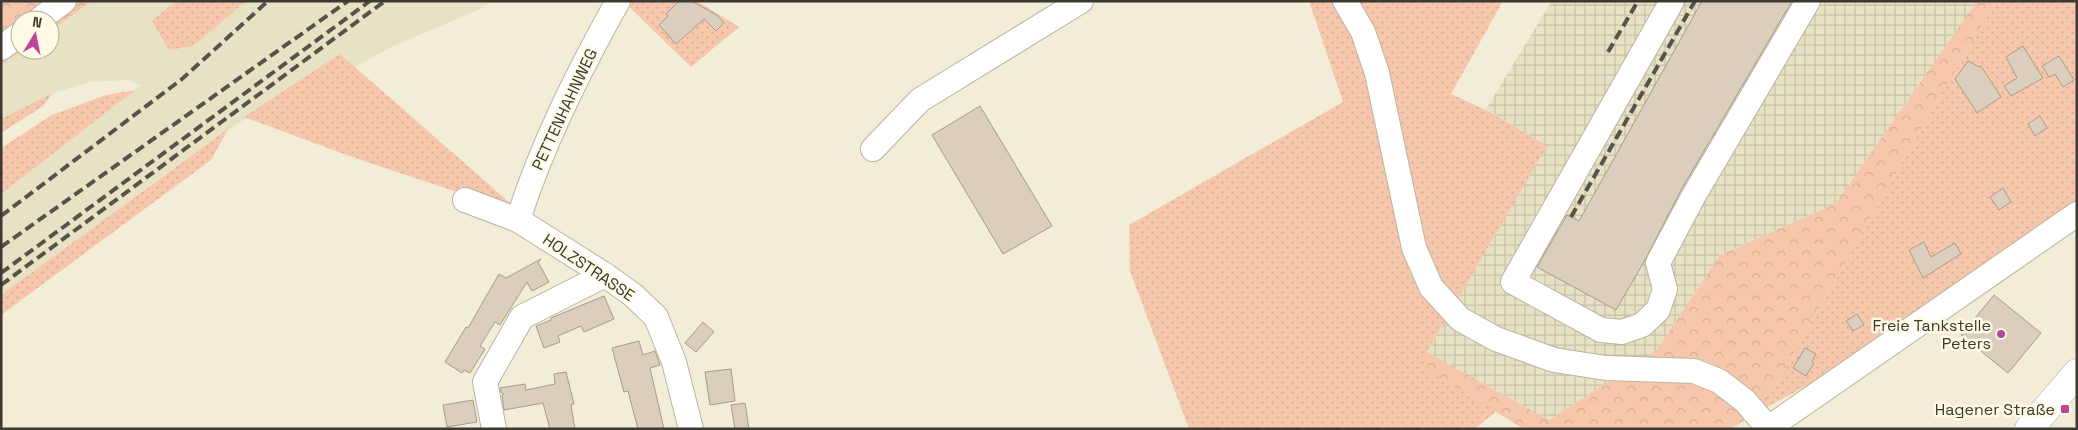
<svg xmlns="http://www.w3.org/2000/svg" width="2078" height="430" font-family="'Space Grotesk',sans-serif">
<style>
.built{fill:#e8e2c5}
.industrial{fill:url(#industrial-grid)}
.grass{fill:url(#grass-dots)}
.forest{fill:url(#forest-crowns)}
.building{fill:#dccebc;stroke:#a99b8a}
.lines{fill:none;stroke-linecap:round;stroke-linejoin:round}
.minor-casing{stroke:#b9b5a0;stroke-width:26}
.major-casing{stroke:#b9b5a0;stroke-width:29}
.minor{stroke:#fff;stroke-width:24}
.major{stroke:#fff;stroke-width:28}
.rail{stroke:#56544a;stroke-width:4;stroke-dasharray:10 5;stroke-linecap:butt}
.poi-dot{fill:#bb459b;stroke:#fefae4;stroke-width:2}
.labels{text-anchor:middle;stroke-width:5;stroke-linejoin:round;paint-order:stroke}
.street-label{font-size:16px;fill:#3b3931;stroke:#fefae4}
.poi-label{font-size:16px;fill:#3b3931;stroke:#fefae4;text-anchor:end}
</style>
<defs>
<pattern id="industrial-grid" width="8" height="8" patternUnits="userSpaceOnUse" patternTransform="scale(1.25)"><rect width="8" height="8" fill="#e8e2c5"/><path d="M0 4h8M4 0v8" fill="none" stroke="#c8c3aa"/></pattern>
<pattern id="grass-dots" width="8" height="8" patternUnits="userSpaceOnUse" patternTransform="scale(1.25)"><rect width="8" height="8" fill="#f7c7ac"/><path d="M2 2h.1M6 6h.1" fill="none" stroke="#d5ac94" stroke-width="1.8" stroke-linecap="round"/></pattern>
<pattern id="forest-crowns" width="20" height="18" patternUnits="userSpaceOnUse" patternTransform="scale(1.25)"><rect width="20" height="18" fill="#f7c7ac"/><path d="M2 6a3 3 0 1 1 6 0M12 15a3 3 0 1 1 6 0" fill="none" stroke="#d5ac94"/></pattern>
</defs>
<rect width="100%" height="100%" fill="#f1edd6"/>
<path class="built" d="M92,1H492L480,9L391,47L355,67L340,54L186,159L1,295V194L141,85L127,80L89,82L53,93L1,119V65L23,50H50V31Z"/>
<path class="industrial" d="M1552,1H1977L1835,204L1720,255L1656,351L1549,420L1427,352L1546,146L1486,109Z"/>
<path class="grass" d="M176,1H246L193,46L169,50L152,21Z
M623,1H697L739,27L691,67Z
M1309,1H1503L1451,94L1490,112L1547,146L1427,352L1496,412L1474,429H1189L1130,271L1129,225L1343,102Z
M1996,1H2077V205L1896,337L1762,410L1929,115Z
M340,54L510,203L496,205L355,158L244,117Z
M135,90L1,194V148L52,115L106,95Z
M53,93L43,106L1,133V119Z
M228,129L211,160L1,315V295Z"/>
<path class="forest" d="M1,1H92L50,31V20H20V50H23L1,65Z
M1977,1H1996L1929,115L1762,410L1730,429H1524L1426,369L1427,352L1549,420L1656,351L1720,255L1835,204Z"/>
<path class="building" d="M679,1H692L718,16L724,23L716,31L704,19L676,44L659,25L668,16L666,14Z
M1702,1H1792L1681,190L1645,260L1616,310L1537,267L1567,215L1579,221Z
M2023,46L2043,78L2011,96L2004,86L2017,78L2006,57Z
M2059,56L2074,80L2063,87L2055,74L2049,77L2042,66Z
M1968,61L1979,67L1981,66L2001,97L1977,113L1955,79Z
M980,106L1052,226L1003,254L932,135Z
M2040,116L2047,128L2035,136L2028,124Z
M2003,188L2011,202L1999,210L1990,197Z
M1924,242L1931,257L1955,243L1961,254L1923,278L1909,250Z
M541,259L538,262L549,282L532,291L527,282L500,325L495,322L480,346L485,349L470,373L464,370L462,373L445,362L466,327L468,328L499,274L506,278Z
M1994,295L2041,333L2008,373L1961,335Z
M604,296L614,319L584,332L581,326L558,336L560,342L544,348L536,326L551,320V318Z
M1857,314L1864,325L1853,331L1846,321Z
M703,322L714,332L696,352L685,343Z
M639,341L643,355L655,351L660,365L650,368L664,429H638L628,391L624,392L612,348Z
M1805,348L1816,354L1812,362L1814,363L1806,376L1793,368Z
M731,369L735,401L710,405L705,372Z
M566,372L574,404L571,405L575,429H550L543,403L504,410L502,395L504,394L501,392L500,388L525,384L526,390L555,384L554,374Z
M473,400L477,422L447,427L443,405Z
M745,403L749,429H735L731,405Z"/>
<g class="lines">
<defs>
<path id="minor" d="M1345,1L1363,32L1377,73L1414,248L1431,287L1460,319L1496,339L1554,360L1606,368L1694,371L1719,381L1745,401L1769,429
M1672,1L1513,282L1601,330L1622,332L1642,325L1658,310L1665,289L1658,263L1693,197L1808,1
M39,20L64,1
M1,48L20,34
M873,149L920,100L1081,1
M465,200L518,220L605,275L633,295L656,317L674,362L691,429
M518,220C542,144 579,71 618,1
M494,429L485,382L522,317L605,275
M1767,429L2077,214"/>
<path id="major" d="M2029,429L2077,373"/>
</defs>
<use href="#minor" class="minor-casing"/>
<use href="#major" class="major-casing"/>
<use href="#minor" class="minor"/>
<use href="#major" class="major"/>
<path class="rail" d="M1608,52L1638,1
M1,216L182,79L268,1
M1571,217L1695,1
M1,247L348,1
M1,273L370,1
M1,285L385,1"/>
</g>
<g class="poi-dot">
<circle cx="2001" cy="334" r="5"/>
<rect x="2060" y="404" width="10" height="10" rx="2.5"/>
</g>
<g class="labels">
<g class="street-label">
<text transform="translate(564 109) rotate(-65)" y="6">PETTENHAHNWEG</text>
<text transform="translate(589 267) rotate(34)" y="6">HOLZSTRASSE</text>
</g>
<g class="poi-label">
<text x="1991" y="331">Freie Tankstelle<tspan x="1991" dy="18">Peters</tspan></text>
<text x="2055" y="415">Hagener Straße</text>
</g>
</g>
<rect width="2078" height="430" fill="none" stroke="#3b3931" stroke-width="5"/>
<g transform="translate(35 35) rotate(10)"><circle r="24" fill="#fefae4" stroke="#b0ad9c"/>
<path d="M0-4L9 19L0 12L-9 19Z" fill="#bb459b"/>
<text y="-8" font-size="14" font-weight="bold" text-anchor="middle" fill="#3b3931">N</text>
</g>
</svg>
